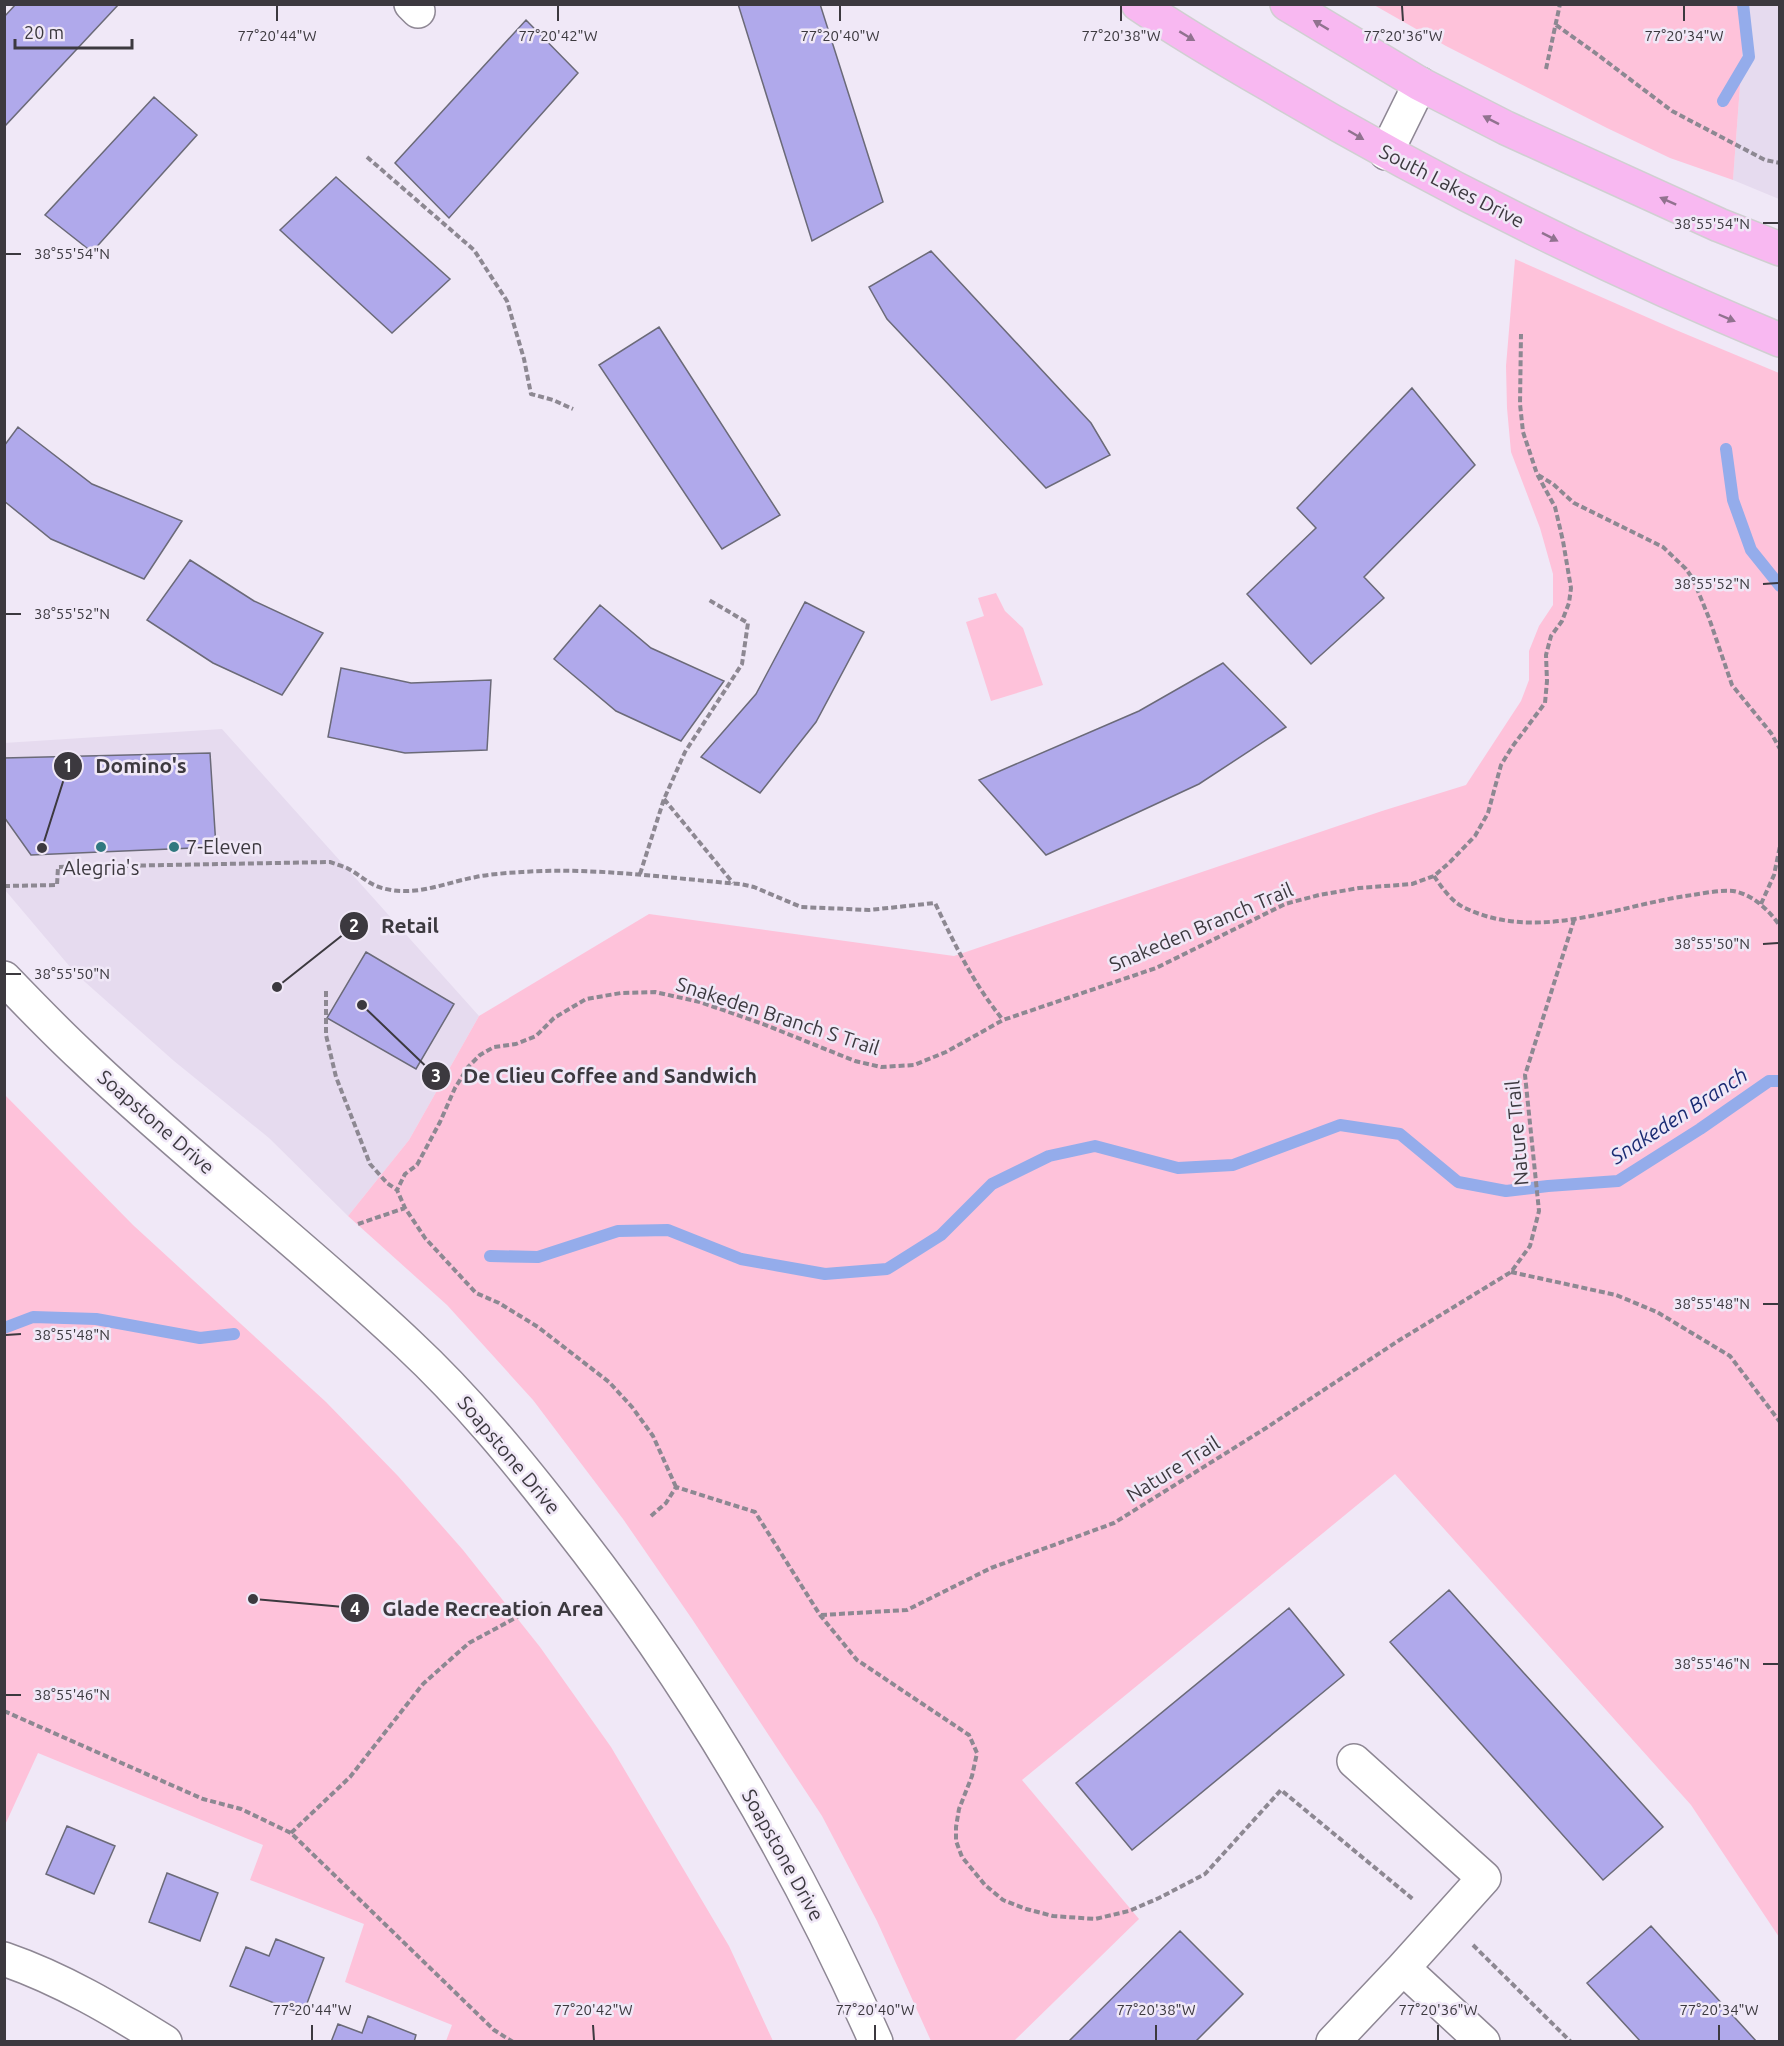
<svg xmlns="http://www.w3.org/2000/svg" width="1784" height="2046" font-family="Ubuntu,sans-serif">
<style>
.built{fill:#e6dbef}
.green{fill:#fec2da}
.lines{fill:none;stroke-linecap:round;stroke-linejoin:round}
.stream{stroke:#94aceb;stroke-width:12}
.building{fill:#b0a9eb;stroke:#6b6a78;stroke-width:1.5}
.minor-casing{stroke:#8e8794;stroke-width:36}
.major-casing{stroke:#d0cfd1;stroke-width:36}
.path{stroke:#8d8892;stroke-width:4;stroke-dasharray:6 3;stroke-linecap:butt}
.minor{stroke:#fff;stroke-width:33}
.major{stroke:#f8b8f1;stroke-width:33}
.oneway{fill:#91728f}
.ticks{fill:none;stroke:#3c393f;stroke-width:2}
.poi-dot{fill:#2f787f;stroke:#f0e8f7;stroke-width:2}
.labels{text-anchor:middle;stroke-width:5;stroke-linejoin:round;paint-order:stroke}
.street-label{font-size:20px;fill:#3c393f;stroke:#f0e8f7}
.poi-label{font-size:20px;fill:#3c393f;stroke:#f0e8f7;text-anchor:start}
.water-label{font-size:21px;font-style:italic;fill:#1a2b73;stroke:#f0e8f7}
.ticks-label{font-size:15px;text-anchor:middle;fill:#3c393f;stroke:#f0e8f7;stroke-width:5;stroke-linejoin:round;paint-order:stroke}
.leader{fill:none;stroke:#3c393f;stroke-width:2}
.callout-dot{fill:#3c393f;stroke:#f0e8f7;stroke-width:2}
.mark-label{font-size:18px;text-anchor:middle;font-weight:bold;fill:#fff}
.callout-label{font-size:21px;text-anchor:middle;font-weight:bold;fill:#3c393f;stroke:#f0e8f7;stroke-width:5;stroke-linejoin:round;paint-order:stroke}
</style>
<rect width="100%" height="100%" fill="#f0e8f7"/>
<path class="built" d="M1746,5H1779V199L1733,180Z
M222,729L479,1016L409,1140L348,1216L269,1138L174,1061L76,974L5,890L4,743Z"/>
<path class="green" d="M1374,5H1746L1733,180L1670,158L1607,128L1446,46Z
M1515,259L1676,330L1779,373V1937L1691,1805L1395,1474L1022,1780L1139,1919L1014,2041H931L877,1921L822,1816L692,1619L623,1519L533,1400L447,1305L348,1216L409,1140L479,1016L649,914L954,956L1382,811L1466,785L1521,701L1529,680V651L1539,626L1553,605V574L1540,528L1511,452L1507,408L1506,366Z
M996,593L1005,611L1023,628L1043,685L991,701L966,622L984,616L978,598Z
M5,1095L133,1225L326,1402L398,1476L463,1550L540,1647L611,1747L729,1946L773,2041H446L452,2025L345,1982L364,1924L250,1880L263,1845L38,1753L5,1825Z"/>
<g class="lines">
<path class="stream" d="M1723,101L1749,57L1743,4
M1726,449L1733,500L1751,550L1780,586
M490,1256L538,1257L618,1231L668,1230L741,1259L825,1274L887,1269L941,1235L992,1184L1049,1156L1095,1146L1178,1168L1233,1165L1340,1125L1400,1134L1458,1182L1506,1191L1548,1186L1618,1181L1700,1129L1769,1081H1780
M4,1328L33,1317L96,1319L200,1338L234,1334"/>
</g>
<path class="building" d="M16,4H119L4,127V17Z
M738,4H820L883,202L812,241Z
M526,20L578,73L449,218L395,163Z
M154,97L197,135L92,252L45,215Z
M336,177L450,279L392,333L280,230Z
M931,251L1091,423L1110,455L1046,488L887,319L869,287Z
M659,327L780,515L722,549L599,365Z
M1412,388L1475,465L1364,577L1384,598L1311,664L1247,594L1316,528L1297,508Z
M18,427L92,484L182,521L144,579L51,539L4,501V446Z
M190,560L254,601L323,633L282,695L213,663L147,620Z
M805,602L864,632L816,722L760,793L701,757L756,694Z
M600,605L651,648L724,681L681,741L616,711L554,659Z
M1223,663L1286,727L1199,784L1046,855L979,780L1139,711Z
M341,668L411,683L491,680L487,750L405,753L328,737Z
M210,753L216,847L31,855L4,817V758Z
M366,952L454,1004L416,1069L327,1018Z
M1449,1590L1663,1827L1603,1880L1390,1642Z
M1289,1608L1344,1675L1132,1850L1076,1783Z
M67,1826L115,1846L94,1894L46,1874Z
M167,1873L218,1893L200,1941L149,1922Z
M1651,1926L1757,2042H1641L1587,1983Z
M1180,1931L1243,1994L1195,2042H1068Z
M276,1939L324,1958L303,2014L230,1986L246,1947L269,1956Z
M368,2016L416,2035L414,2042H331L338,2024L362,2033Z"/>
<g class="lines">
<defs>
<path id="minor" d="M411,4L418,11
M1386,153L1420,84
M4,978C30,1005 56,1032 83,1057C188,1157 303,1245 408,1344C466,1398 517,1460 565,1522C691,1682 794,1856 876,2042
M4,1959C62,1979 114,2010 165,2042
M1403,1968L1483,2042
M1333,2042L1403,1968L1484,1878L1354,1761"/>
<path id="major" d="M1138,4C1181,33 1225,59 1270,85C1433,182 1604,267 1780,340
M1287,4L1420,84L1506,128L1719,225L1780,249"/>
</defs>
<use href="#minor" class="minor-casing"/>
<use href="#major" class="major-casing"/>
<path class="path" d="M1556,25L1594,52L1672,111L1765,160L1780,163
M1546,69L1560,4
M367,157L474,250L507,301L524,359L531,394L553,400L573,409
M1538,475L1553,484L1574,503L1663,547L1686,569L1693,579L1709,618L1732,685L1771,733L1780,749
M664,799L733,883
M640,874L664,799L685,752L742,664L748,623L709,600
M1434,876C1442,888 1452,902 1465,908C1538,943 1618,905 1692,895C1705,893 1720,890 1733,891C1752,894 1769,910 1780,926
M4,886L57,885L58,867L330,862C336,864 342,866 347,868C364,877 370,887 391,890C420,895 448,882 476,877C491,874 507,873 522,872C594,867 667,878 740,884L754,887L801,907L869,910L935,903C956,947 973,983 1003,1020
M1761,904L1774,875L1780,846
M326,991V1035L336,1077L370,1164L387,1183L397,1190
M358,1224L405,1208
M1511,1272L1616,1295L1657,1312L1730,1356L1780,1422
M676,1487L653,1436L632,1407L609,1382L538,1327L499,1303L476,1293L425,1238L405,1208L397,1190L405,1174L417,1165L440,1122L455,1088L468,1067L480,1055L494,1047L516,1044L536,1036L554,1018L586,999L621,993L655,992L700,1002L763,1024L855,1061L881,1067L914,1065L946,1052L1003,1020L1156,968L1285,904L1319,895L1359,888L1412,884L1434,876L1449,863L1475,836L1488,813L1501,765L1512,747L1545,703L1547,681L1546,655L1551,636L1562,621L1569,603L1571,588L1563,541L1555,507L1537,474L1523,432L1520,404L1521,334
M651,1516L666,1503L676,1487L755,1512L820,1615L857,1660L969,1735L977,1753L972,1776L959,1809L956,1827V1841L962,1857L985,1885L1003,1900L1026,1909L1053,1916L1095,1919L1129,1911L1159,1898L1205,1874L1281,1790L1414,1900
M821,1615L907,1610L991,1568L1114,1523L1266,1428L1398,1341L1511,1272L1530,1246L1539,1211L1525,1075L1574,920
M4,1711L203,1799L241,1809L291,1833L494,2030L513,2042
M291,1833L350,1777L423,1684L469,1643L543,1603
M1473,1945L1571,2042"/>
<use href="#minor" class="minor"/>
<use href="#major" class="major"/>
</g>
<defs><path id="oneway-solid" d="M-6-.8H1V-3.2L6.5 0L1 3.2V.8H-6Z" transform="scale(1.5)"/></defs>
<g class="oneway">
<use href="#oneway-solid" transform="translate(1321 25) rotate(-149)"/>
<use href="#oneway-solid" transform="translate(1187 36) rotate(31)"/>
<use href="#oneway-solid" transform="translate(1491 120) rotate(-153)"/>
<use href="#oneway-solid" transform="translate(1356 135) rotate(30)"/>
<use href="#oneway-solid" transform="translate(1668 201) rotate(-156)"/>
<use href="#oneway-solid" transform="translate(1550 237) rotate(27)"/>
<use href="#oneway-solid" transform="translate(1727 318) rotate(23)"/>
</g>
<path class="ticks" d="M277,6V21M558,6V21M840,6V21M1121,6V21M1402,6L1403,21M1684,6V21M1763,223H1778M6,254H21M1763,584L1778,583M6,614H21M1763,944L1778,943M6,974H21M1763,1304H1778M6,1335L21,1334M1763,1664H1778M6,1695H21M312,2025V2040M593,2025L594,2040M875,2025V2040M1156,2025V2040M1438,2025V2040M1719,2025V2040"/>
<g class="poi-dot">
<circle cx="101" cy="847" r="6"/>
<circle cx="174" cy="847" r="6"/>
</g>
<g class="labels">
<g class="street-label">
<text transform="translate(1452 186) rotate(27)" y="7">South Lakes Drive</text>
<text transform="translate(1201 927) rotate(-23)" y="7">Snakeden Branch Trail</text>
<text transform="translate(778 1016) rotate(18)" y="7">Snakeden Branch S Trail</text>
<text transform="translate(156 1122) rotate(41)" y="7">Soapstone Drive</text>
<text transform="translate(1517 1133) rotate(-95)" y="7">Nature Trail</text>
<text transform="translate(509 1455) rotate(50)" y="7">Soapstone Drive</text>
<text transform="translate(1173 1469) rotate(-32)" y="7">Nature Trail</text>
<text transform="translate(783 1855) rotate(61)" y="7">Soapstone Drive</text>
</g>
<g class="poi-label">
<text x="186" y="854">7-Eleven</text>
<text x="101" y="875" text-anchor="middle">Alegria's</text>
</g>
<g class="water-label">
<text transform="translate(1679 1116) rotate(-33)" y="7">Snakeden Branch</text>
</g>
</g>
<g class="ticks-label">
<text x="277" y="41">77°20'44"W</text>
<text x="558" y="41">77°20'42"W</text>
<text x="840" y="41">77°20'40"W</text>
<text x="1121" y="41">77°20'38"W</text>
<text x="1403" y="41">77°20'36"W</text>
<text x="1684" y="41">77°20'34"W</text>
<text x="1712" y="229">38°55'54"N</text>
<text x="72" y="259">38°55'54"N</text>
<text x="1712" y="589">38°55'52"N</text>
<text x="72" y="619">38°55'52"N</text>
<text x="1712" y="949">38°55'50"N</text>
<text x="72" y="979">38°55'50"N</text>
<text x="1712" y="1309">38°55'48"N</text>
<text x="72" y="1340">38°55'48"N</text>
<text x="1712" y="1669">38°55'46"N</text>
<text x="72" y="1700">38°55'46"N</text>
<text x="312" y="2015">77°20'44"W</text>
<text x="593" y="2015">77°20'42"W</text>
<text x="875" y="2015">77°20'40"W</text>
<text x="1156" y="2015">77°20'38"W</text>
<text x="1438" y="2015">77°20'36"W</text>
<text x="1719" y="2015">77°20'34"W</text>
</g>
<path class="leader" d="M42 848L68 766M277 987L354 926M362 1005L436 1076M253 1599L355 1608"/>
<g class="callout-dot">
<circle cx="42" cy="848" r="6"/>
<circle cx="277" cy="987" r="6"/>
<circle cx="362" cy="1005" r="6"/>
<circle cx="253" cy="1599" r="6"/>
<circle cx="68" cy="766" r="15"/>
<circle cx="354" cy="926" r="15"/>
<circle cx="436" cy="1076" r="15"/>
<circle cx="355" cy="1608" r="15"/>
</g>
<g class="mark-label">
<text x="68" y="772">1</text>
<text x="354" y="932">2</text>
<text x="436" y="1082">3</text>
<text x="355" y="1615">4</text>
</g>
<g class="callout-label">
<text x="141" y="773">Domino's</text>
<text x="410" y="933">Retail</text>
<text x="610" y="1083">De Clieu Coffee and Sandwich</text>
<text x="493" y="1616">Glade Recreation Area</text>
</g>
<rect width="1784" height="2046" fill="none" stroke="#3c393f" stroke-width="12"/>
<path d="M15 39v9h117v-9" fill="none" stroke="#3c393f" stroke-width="3"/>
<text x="24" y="39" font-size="18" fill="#3c393f" stroke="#f0e8f7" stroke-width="4.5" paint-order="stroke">20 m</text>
</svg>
